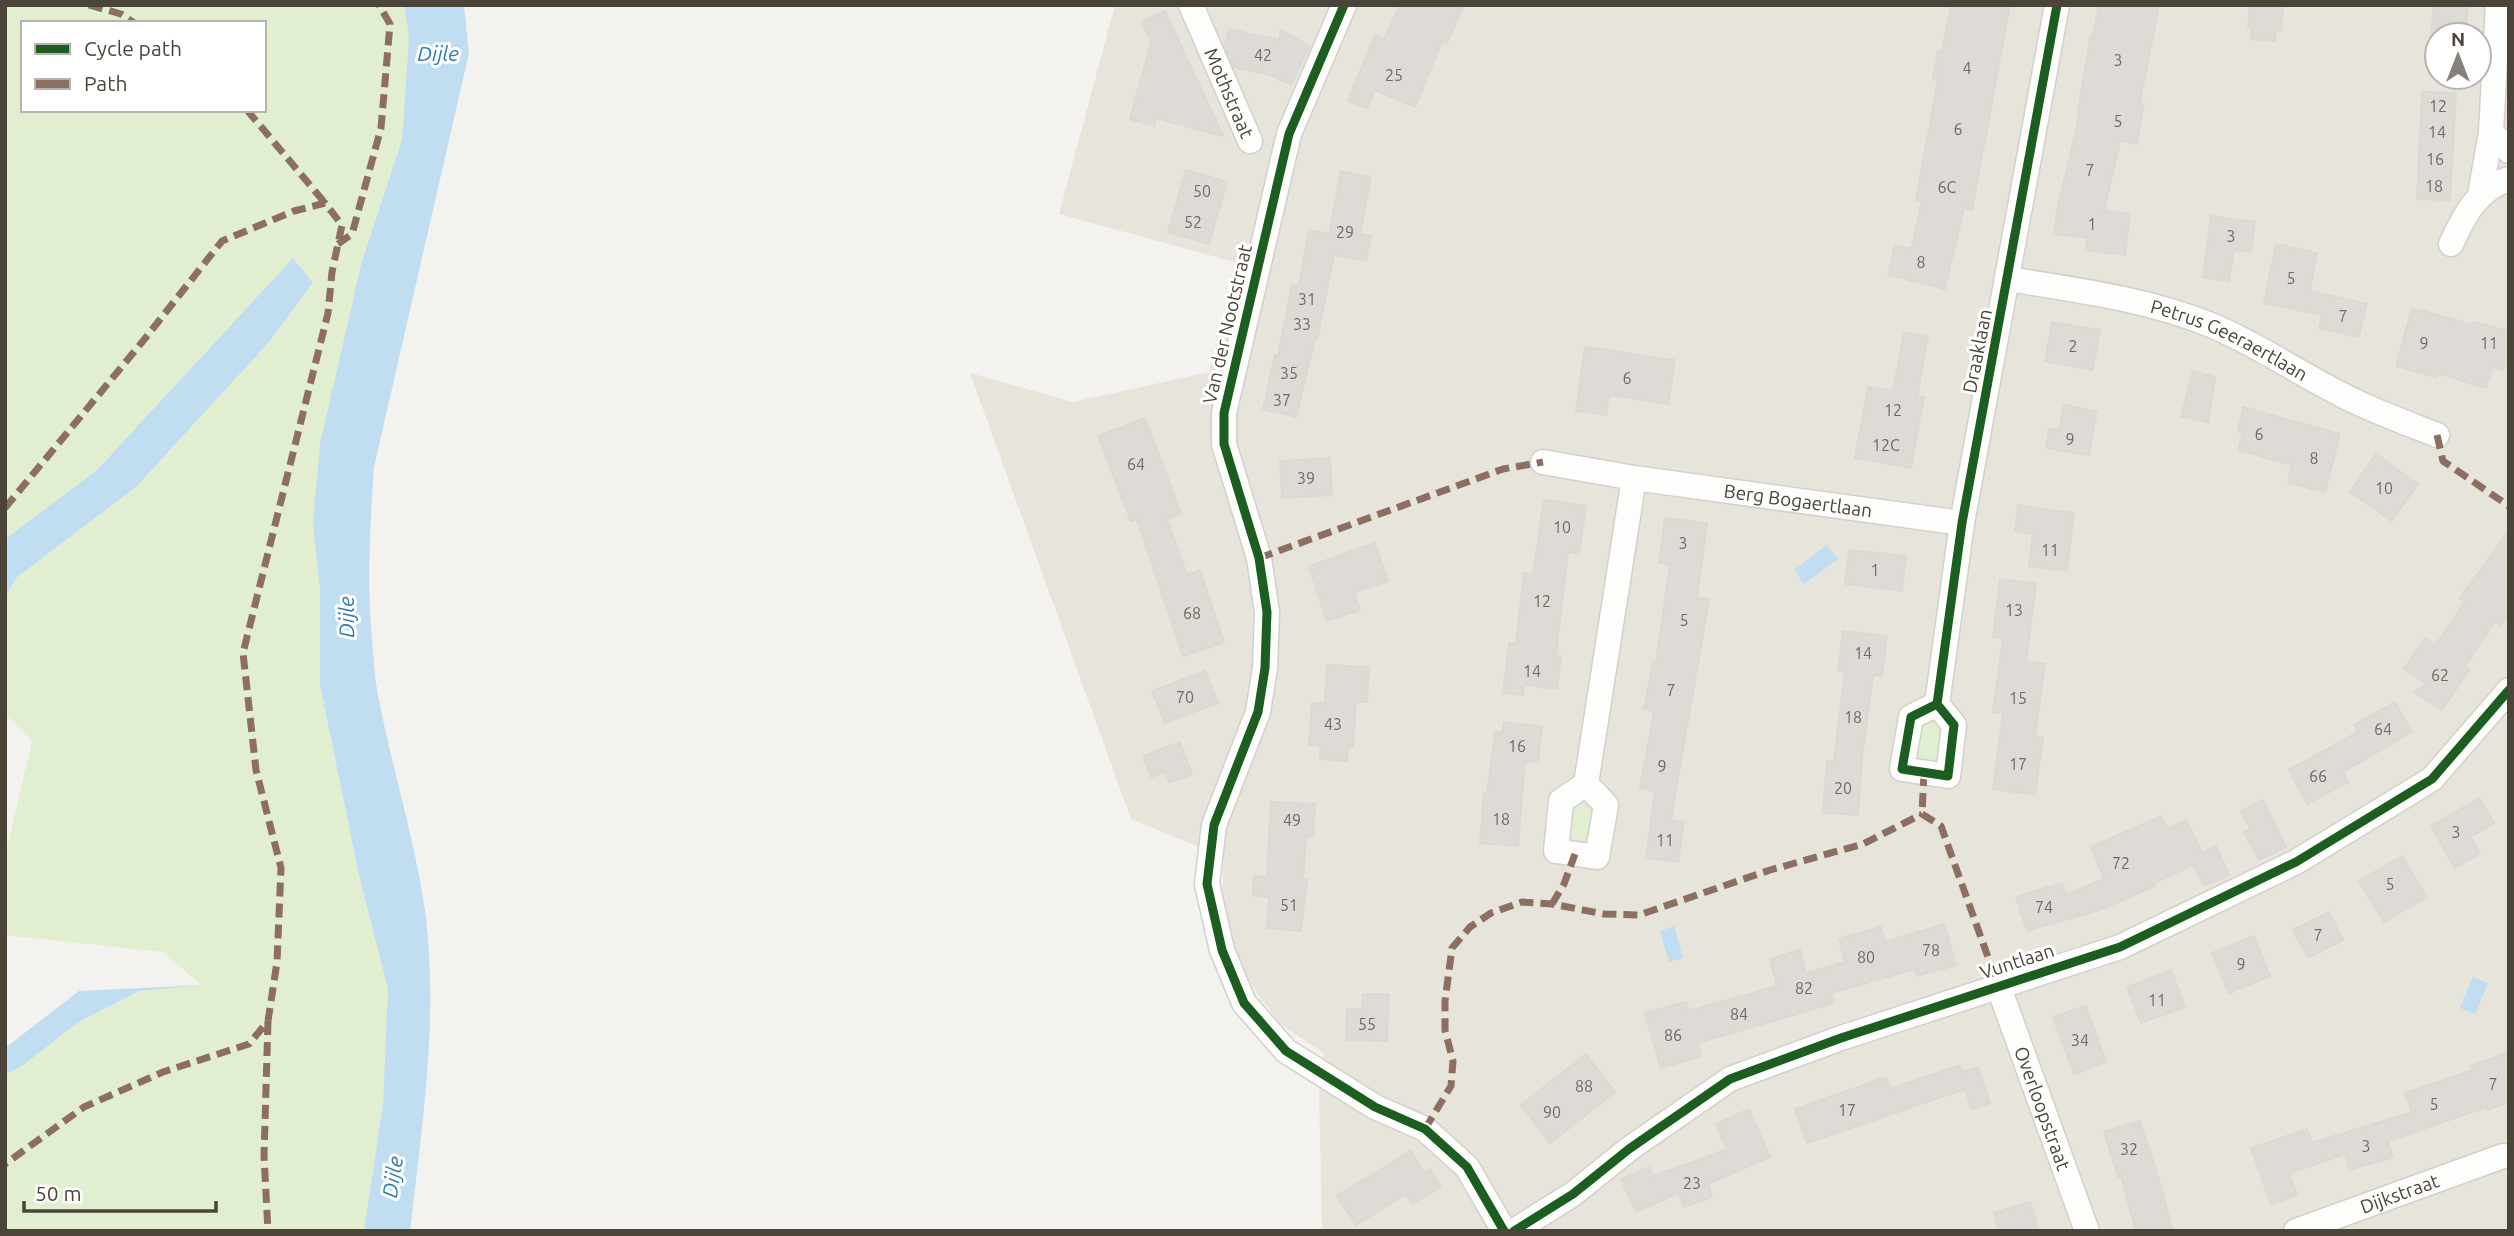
<svg xmlns="http://www.w3.org/2000/svg" width="2514" height="1236" font-family="Ubuntu,sans-serif">
<style>
.residential{fill:#e7e4dc;fill-rule:evenodd}
.green{fill:#e1eecf;fill-rule:evenodd}
.water{fill:#c0ddf1}
.building{fill:#dedbd6;stroke:#dcd9d4;stroke-width:2}
.lines{fill:none;stroke-linecap:round;stroke-linejoin:round}
.minor-casing{stroke:#d2d0cb;stroke-width:27}
.minor{stroke:#fdfdfc;stroke-width:24}
.quiet{stroke:#8d6e63;stroke-width:7;stroke-dasharray:14 7;stroke-linecap:butt}
.cycleway-casing{stroke:#fff;stroke-width:13}
.cycleway{stroke:#1b5e20;stroke-width:9}
.labels{text-anchor:middle;stroke-width:6;stroke-linejoin:round;paint-order:stroke}
.number-label{font-size:16px;fill:#706a61}
.street-label{font-size:19px;fill:#4b4439;stroke:#fff}
.water-label{font-size:21px;font-style:italic;fill:#2e7ab2;stroke:#fff}
</style>
<rect width="100%" height="100%" fill="#f4f2ee"/>
<path class="residential" d="M1115,5H2509V1231H1322L1319,1093L1324,1053L1280,1024L1260,998L1244,972L1232,946L1222,904L1224,846L1199,847L1131,819L970,373L1073,402L1209,372L1238,263L1059,214ZM2437,35H2479V77H2437Z"/>
<path class="green" d="M5,5H404L409,37L402,140L362,261L313,523L320,590V685L360,880L388,989L383,1104L364,1231H5V1075L22,1066L77,1023L139,991L202,985L162,952L5,935V857L32,741L5,714V598L16,578L136,487L270,341L313,284L293,258L96,471L5,539ZM23,23H264V110H23Z
M1923,722L1938,725L1943,730L1938,758L1933,760L1917,756C1910,744 1918,734 1923,722Z
M1573,804L1588,806L1594,812L1588,840L1567,838Z"/>
<path class="water" d="M404,5H464L469,53L374,467C370,526 367,583 372,642C374,658 374,674 377,690C391,766 416,841 426,918C438,1023 422,1127 410,1231H364L383,1104L388,989L360,880L320,685V590L313,523L320,444L362,261L402,140L409,37Z
M293,258L313,283L270,341L136,487L16,578L5,598V539L96,471Z
M1827,545L1838,559L1804,584L1794,570Z
M1674,926L1683,958L1669,962L1660,931Z
M2473,977L2488,983L2475,1014L2460,1008Z
M203,985L139,991L77,1023L22,1066L5,1075V1048L79,991Z"/>
<path class="building" d="M1400,5H1464L1447,43L1442,41L1415,107L1375,90L1367,108L1348,101L1375,35L1384,39Z
M1951,5H2010L1972,210L1964,208L1945,289L1888,275L1895,245L1911,249L1922,201L1916,200L1938,80L1933,79L1938,51L1942,52Z
M2099,5H2159L2140,103L2144,104L2137,144L2120,141L2104,211L2130,214L2125,255L2086,250L2087,238L2054,234L2058,205L2079,118L2077,117L2091,35L2093,36Z
M2250,5H2283L2281,30L2276,29L2275,41L2251,39L2252,27H2248Z
M2434,5H2468L2465,35H2431Z
M1165,11L1223,136L1156,118L1154,126L1130,119L1151,42L1142,22Z
M1229,29L1279,40L1281,30L1309,46L1291,85L1271,75L1234,67L1225,46Z
M2422,92L2456,93L2450,200L2417,199Z
M1186,170L1227,182L1209,244L1168,232Z
M1341,171L1371,177L1360,234L1371,236L1366,261L1334,255L1317,340L1315,339L1296,417L1263,409L1275,355L1278,356L1292,284L1299,285L1309,230L1329,234Z
M2211,216L2255,222L2251,252L2234,250L2229,281L2203,277Z
M2276,244L2317,253L2310,291L2367,304L2359,337L2319,328L2322,315L2264,303Z
M2412,308L2473,325L2474,322L2509,331V356L2503,370L2493,367L2486,388L2437,373L2436,377L2396,366Z
M2052,322L2100,330L2093,370L2045,361Z
M1904,333L1928,337L1917,396L1924,397L1911,468L1855,458L1868,387L1893,391Z
M1585,347L1675,360L1668,404L1609,395L1606,415L1576,411Z
M2193,371L2215,377L2208,423L2181,416Z
M2064,405L2097,411L2089,455L2046,448L2049,429L2059,430Z
M2243,407L2340,434L2325,492L2288,483L2292,465L2238,450L2243,432L2238,431Z
M1145,418L1181,513L1167,519L1187,575L1200,570L1224,642L1183,656L1137,519L1131,521L1098,436Z
M2376,454L2418,484L2392,521L2350,492Z
M1330,458L1332,495L1282,498L1280,461Z
M1544,500L1586,506L1579,554L1568,552L1556,655L1561,656L1557,689L1524,685L1523,695L1503,693L1509,643H1516L1524,573L1533,574Z
M2018,505L2074,513L2067,571L2029,566L2033,534L2015,531Z
M1665,518L1707,523L1697,598L1709,599L1671,820L1684,822L1678,862L1646,858L1655,791L1640,788L1654,711L1644,709L1653,662L1656,663L1670,564L1659,563Z
M2509,530V614L2501,625L2495,621L2465,666L2470,669L2442,710L2414,692L2427,684L2404,669L2425,638L2435,646L2465,602L2460,598Z
M1375,543L1388,581L1354,592L1360,610L1327,621L1309,566Z
M1849,550L1906,556L1902,591L1845,584Z
M2000,579L2036,584L2026,661L2045,664L2035,737L2043,738L2035,795L1993,789L2003,714L1993,712L2003,638L1993,637Z
M1843,631L1887,636L1882,676L1873,675L1862,758L1858,815L1823,813L1827,761H1834L1845,671H1838Z
M1327,665L1369,667L1367,702H1356L1353,747H1348L1347,761L1320,759V746L1309,745L1312,703L1325,704Z
M1205,671L1218,703L1165,723L1152,691Z
M2395,702L2412,732L2343,772L2348,782L2307,804L2289,770L2358,732L2354,725Z
M1504,722L1542,727L1538,762L1525,761L1518,846L1480,843L1484,793H1487L1495,732L1502,733Z
M1180,742L1192,775L1169,783L1165,772L1151,777L1143,756Z
M2479,798L2494,823L2471,837L2480,853L2455,868L2431,826Z
M2263,800L2286,847L2259,860L2244,832L2250,829L2241,811Z
M1271,802L1315,804L1313,837L1306,836L1303,879L1307,880L1301,931L1267,928L1269,897L1253,895L1254,876L1267,877Z
M2161,816L2167,829L2186,820L2202,853L2216,846L2229,875L2204,886L2193,865L2154,883L2155,886L2100,910L2027,931L2016,897L2062,883L2066,895L2104,879L2091,847Z
M2402,856L2427,897L2384,922L2359,881Z
M2329,912L2343,940L2308,958L2293,930Z
M1944,924L1956,965L1917,976L1915,969L1831,993L1834,1003L1698,1043L1701,1056L1661,1068L1645,1013L1686,1002L1688,1011L1777,986L1770,959L1800,950L1806,973L1845,962L1839,939L1881,927L1885,942Z
M2254,936L2270,976L2229,993L2212,953Z
M2171,970L2185,1007L2141,1023L2127,987Z
M1363,994H1389L1387,1041L1346,1040L1347,1009H1362Z
M2086,1006L2106,1062L2074,1074L2053,1017Z
M2509,1052V1102L2488,1110L2487,1107L2388,1141L2393,1157L2350,1170L2345,1154L2289,1173L2297,1195L2271,1204L2251,1148L2307,1129L2312,1143L2412,1112L2405,1093L2472,1070L2471,1066Z
M1586,1054L1615,1092L1550,1143L1521,1105Z
M1960,1065L1963,1072L1978,1067L1990,1103L1972,1109L1965,1089L1807,1143L1795,1109L1886,1077L1890,1089Z
M1749,1109L1770,1157L1708,1184L1712,1197L1684,1207L1679,1193L1636,1212L1621,1179L1649,1167L1653,1176L1727,1150L1716,1124Z
M2140,1121L2160,1183L2173,1231H2136L2121,1176L2118,1177L2104,1132Z
M1411,1151L1424,1173L1430,1169L1441,1187L1412,1204L1406,1194L1356,1225L1337,1196Z
M2030,1202L2039,1231H1999L1994,1213Z"/>
<g class="lines">
<defs>
<g id="minor">
<path id="s1" d="M1191,5L1250,141"/>
<path d="M1344,5L1289,134L1224,413V444L1259,558L1267,612L1265,668L1258,712L1214,825L1207,884L1222,950L1244,1003L1286,1051L1375,1107L1425,1129L1467,1167L1504,1231"/>
<path d="M2498,5L2491,132L2509,151"/>
<path d="M2480,195L2491,132"/>
<path d="M2451,244C2464,216 2477,189 2509,179"/>
<path id="s2" d="M2008,279C2077,290 2146,299 2211,325C2264,347 2311,382 2363,405C2387,416 2412,425 2437,435"/>
<path d="M1543,462L1634,478"/>
<path d="M1937,704L1911,717L1902,769L1948,776L1954,725L1937,704L1962,523L2057,5"/>
<path id="s3" d="M1586,784L1606,805L1597,857L1556,851L1561,801L1586,784L1634,478L1962,523"/>
<path id="s4" d="M1998,985L2087,1231"/>
<path d="M1514,1231L1573,1194L1629,1149L1730,1079L1841,1038L2120,947L2296,862L2432,779L2509,690"/>
<path id="s5" d="M2296,1231L2503,1156"/>
</g>
</defs>
<use href="#minor" class="minor-casing"/>
<use href="#minor" class="minor"/>
<path class="quiet" d="M89,5L121,14L134,23
M247,110L325,203
M338,244L352,234L381,128L390,24L379,5
M2437,435L2443,461L2509,506
M5,508L143,341L222,241L294,211L325,203L342,225L332,272L328,313L243,653L256,770L281,868L277,962L268,1021L249,1044L163,1072L84,1107L5,1164
M1259,558L1503,469L1543,462
M1924,772L1922,814L1941,826L1998,985
M1552,904L1564,884L1575,854
M268,1021L264,1156L268,1231
M1425,1129L1451,1086L1453,1061L1445,1030V1001L1452,948L1470,927L1491,913L1522,902L1552,904L1604,914L1639,915L1770,870L1863,844L1922,814"/>
<defs>
<path id="cycleway" d="M1344,5L1289,134L1224,413V444L1259,558L1267,612L1265,668L1258,712L1214,825L1207,884L1222,950L1244,1003L1286,1051L1375,1107L1425,1129L1467,1167L1504,1231
M1937,704L1911,717L1902,769L1948,776L1954,725L1937,704L1962,523L2057,5
M1514,1231L1573,1194L1629,1149L1730,1079L1841,1038L2120,947L2296,862L2432,779L2509,690"/>
</defs>
<use href="#cycleway" class="cycleway-casing"/>
<use href="#cycleway" class="cycleway"/>
</g>
<g class="labels">
<g class="number-label">
<text x="1263" y="61">42</text>
<text x="2118" y="66">3</text>
<text x="1967" y="74">4</text>
<text x="1394" y="81">25</text>
<text x="2438" y="112">12</text>
<text x="2118" y="127">5</text>
<text x="1958" y="135">6</text>
<text x="2437" y="138">14</text>
<text x="2435" y="165">16</text>
<text x="2090" y="176">7</text>
<text x="2434" y="192">18</text>
<text x="1947" y="193">6C</text>
<text x="1202" y="197">50</text>
<text x="1193" y="228">52</text>
<text x="2092" y="230">1</text>
<text x="1345" y="238">29</text>
<text x="2231" y="242">3</text>
<text x="1921" y="268">8</text>
<text x="2291" y="284">5</text>
<text x="1307" y="305">31</text>
<text x="2343" y="322">7</text>
<text x="1302" y="330">33</text>
<text x="2424" y="349">9</text>
<text x="2489" y="349">11</text>
<text x="2073" y="352">2</text>
<text x="1289" y="379">35</text>
<text x="1627" y="384">6</text>
<text x="1282" y="406">37</text>
<text x="1893" y="416">12</text>
<text x="2259" y="440">6</text>
<text x="2070" y="445">9</text>
<text x="1886" y="451">12C</text>
<text x="2314" y="464">8</text>
<text x="1136" y="470">64</text>
<text x="1306" y="484">39</text>
<text x="2384" y="494">10</text>
<text x="1562" y="533">10</text>
<text x="1683" y="549">3</text>
<text x="2050" y="556">11</text>
<text x="1875" y="576">1</text>
<text x="1542" y="607">12</text>
<text x="2014" y="616">13</text>
<text x="1192" y="619">68</text>
<text x="1684" y="626">5</text>
<text x="1863" y="659">14</text>
<text x="1532" y="677">14</text>
<text x="2440" y="681">62</text>
<text x="1671" y="696">7</text>
<text x="1185" y="703">70</text>
<text x="2018" y="704">15</text>
<text x="1853" y="723">18</text>
<text x="1333" y="730">43</text>
<text x="2383" y="735">64</text>
<text x="1517" y="752">16</text>
<text x="2018" y="770">17</text>
<text x="1662" y="772">9</text>
<text x="2318" y="782">66</text>
<text x="1843" y="794">20</text>
<text x="1501" y="825">18</text>
<text x="1292" y="826">49</text>
<text x="2456" y="838">3</text>
<text x="1665" y="846">11</text>
<text x="2121" y="869">72</text>
<text x="2390" y="890">5</text>
<text x="1289" y="911">51</text>
<text x="2044" y="913">74</text>
<text x="2318" y="941">7</text>
<text x="1931" y="956">78</text>
<text x="1866" y="963">80</text>
<text x="2241" y="970">9</text>
<text x="1804" y="994">82</text>
<text x="2157" y="1006">11</text>
<text x="1739" y="1020">84</text>
<text x="1367" y="1030">55</text>
<text x="1673" y="1041">86</text>
<text x="2080" y="1046">34</text>
<text x="2493" y="1090">7</text>
<text x="1584" y="1092">88</text>
<text x="2434" y="1110">5</text>
<text x="1847" y="1116">17</text>
<text x="1552" y="1118">90</text>
<text x="2366" y="1152">3</text>
<text x="2129" y="1155">32</text>
<text x="1692" y="1189">23</text>
</g>
<g class="street-label">
<text dy="7" stroke="none"><textPath href="#s1" startOffset="96">Mothstraat</textPath></text>
<text transform="translate(1227 324) rotate(-77)" y="7">Van der Nootstraat</text>
<text dy="7" stroke="none"><textPath href="#s2" startOffset="231">Petrus Geeraertlaan</textPath></text>
<text transform="translate(1977 351) rotate(-79)" y="7">Draaklaan</text>
<text dy="7" stroke="none"><textPath href="#s3" startOffset="679">Berg Bogaertlaan</textPath></text>
<text transform="translate(2017 961) rotate(-18)" y="7">Vuntlaan</text>
<text dy="7" stroke="none"><textPath href="#s4" startOffset="131">Overloopstraat</textPath></text>
<text dy="7" stroke="none"><textPath href="#s5" startOffset="110">Dijkstraat</textPath></text>
</g>
<g class="water-label">
<text x="438" y="61">Dijle</text>
<text transform="translate(347 617) rotate(-91)" y="7">Dijle</text>
<text transform="translate(393 1177) rotate(-81)" y="7">Dijle</text>
</g>
</g>
<rect width="2514" height="1236" fill="none" stroke="#4b4439" stroke-width="14"/>
<rect x="21" y="21" width="245" height="91" fill="#ffffff" stroke="#b7b4b0" stroke-width="2"/>
<rect x="35" y="44" width="35" height="10" fill="#1b5e20" stroke="#b7b4b0" stroke-width="2"/>
<text x="84" y="56" font-size="21" fill="#4b4439">Cycle path</text>
<rect x="35" y="79" width="35" height="10" fill="#8d6e63" stroke="#b7b4b0" stroke-width="2"/>
<text x="84" y="91" font-size="21" fill="#4b4439">Path</text>
<g transform="translate(2458 56)"><circle r="33" fill="#ffffff" stroke="#b7b4b0" stroke-width="2"/>
<path d="M0-5L12 26L0 18L-12 26Z" fill="#868178"/>
<text y="-10" font-size="19" font-weight="bold" text-anchor="middle" fill="#4b4439">N</text>
</g>
<path d="M24 1201v10h192v-10" fill="none" stroke="#4b4439" stroke-width="3.5"/>
<text x="35" y="1201" font-size="21" fill="#4b4439" stroke="#ffffff" stroke-width="5" paint-order="stroke">50 m</text>
</svg>
